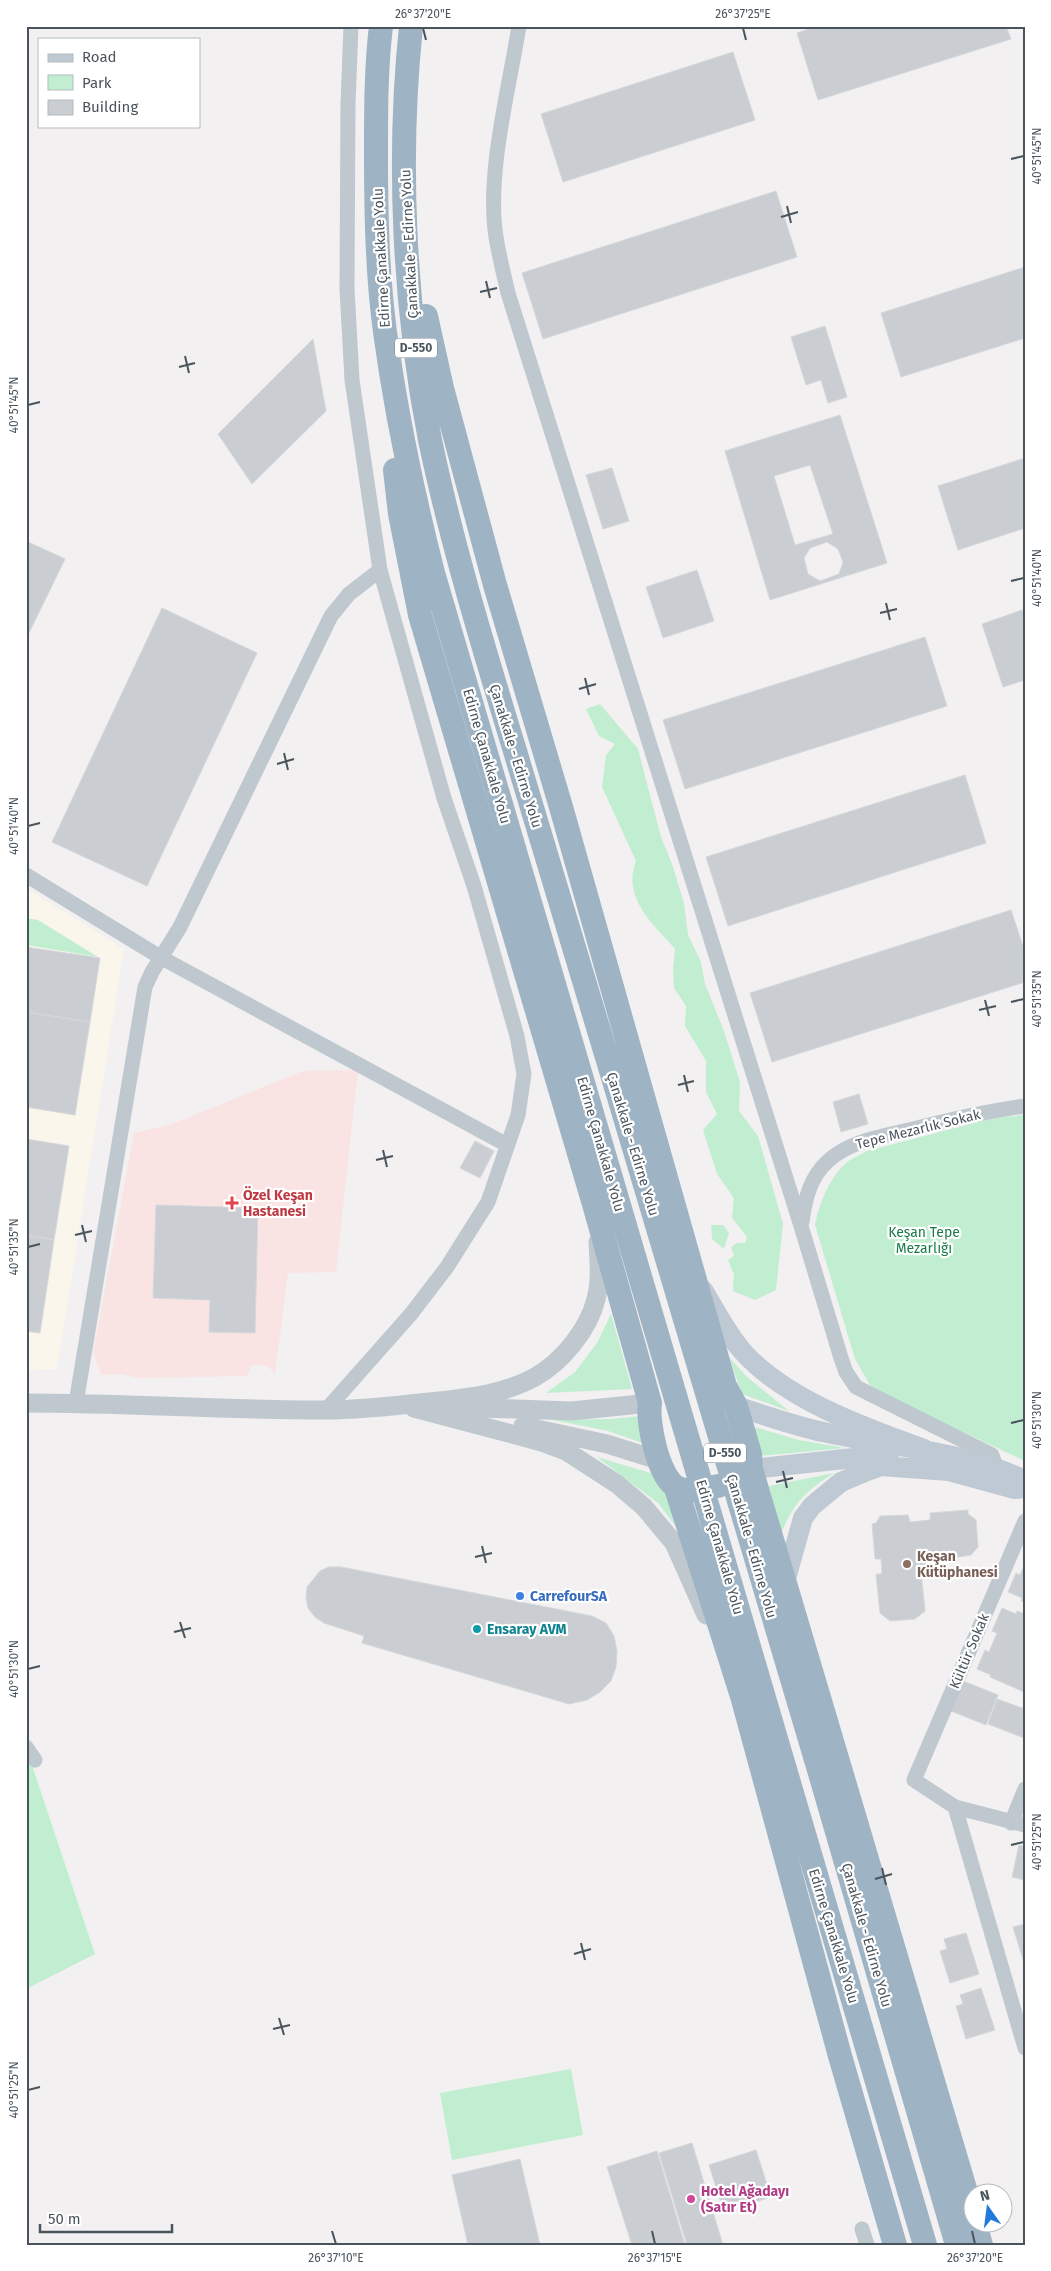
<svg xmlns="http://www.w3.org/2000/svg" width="1051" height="2271" font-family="'Fira Sans',sans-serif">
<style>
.commercial{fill:#fbf6eb}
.medical{fill:#fae4e3}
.green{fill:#c1eed1}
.building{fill:#cacdd2;stroke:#d4d7db;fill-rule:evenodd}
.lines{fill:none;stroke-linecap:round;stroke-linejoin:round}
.minor{stroke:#bfc8ce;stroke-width:15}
.tertiary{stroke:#bfc8ce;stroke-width:19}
.secondary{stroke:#bfc9d3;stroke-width:20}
.trunk{stroke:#9eb3c4;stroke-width:24}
.ticks{fill:none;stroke:#49545d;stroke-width:2}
.health-dot{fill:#e0444e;stroke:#fff;stroke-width:2}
.education-dot{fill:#8d6e63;stroke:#fff;stroke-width:2}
.shop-dot{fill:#3f7fe0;stroke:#fff;stroke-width:2}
.culture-dot{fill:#0f9aa8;stroke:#fff;stroke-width:2}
.hotel-dot{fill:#d1479c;stroke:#fff;stroke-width:2}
.labels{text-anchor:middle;stroke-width:4.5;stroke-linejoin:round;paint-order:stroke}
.shield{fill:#fff;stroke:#80878e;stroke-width:1}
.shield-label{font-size:12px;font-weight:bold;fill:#49545d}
.street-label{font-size:14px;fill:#49545d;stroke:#fff}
.health-label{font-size:14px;font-weight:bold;fill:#be3a42;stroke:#fff;text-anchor:start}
.park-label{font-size:14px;fill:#1c7c48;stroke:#fff}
.education-label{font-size:14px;font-weight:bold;fill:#785e54;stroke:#fff;text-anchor:start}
.shop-label{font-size:14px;font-weight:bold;fill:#366cbe;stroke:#fff;text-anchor:start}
.culture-label{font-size:14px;font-weight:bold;fill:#0d838f;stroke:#fff;text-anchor:start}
.hotel-label{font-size:14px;font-weight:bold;fill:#b23c85;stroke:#fff;text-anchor:start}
.neatline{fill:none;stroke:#49545d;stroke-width:2}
.ticks-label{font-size:12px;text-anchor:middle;fill:#49545d}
</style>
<rect width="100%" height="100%" fill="#f2f0f0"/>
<path class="commercial" d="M26,888L124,949L57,1369L26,1370Z"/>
<path class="medical" d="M358,1070L336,1272L288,1273L275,1374L268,1366L252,1365L247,1376L138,1378L121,1374L101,1375L93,1353L134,1133L172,1124L303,1071Z"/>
<path class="green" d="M600,704L638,749L661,837L672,864L684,903L688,935L701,962L705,984L724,1031L740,1082L739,1111L758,1136L783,1224L776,1290L755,1300L733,1291L734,1275L728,1260L734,1256L731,1247L737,1243H745L747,1237L732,1218L734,1198L717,1174L703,1130L717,1114L706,1092V1061L685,1026L686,1006L674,988L673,970L675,949C652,923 622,898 636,861L602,787L606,755L615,744L599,736L586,709Z
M26,918L38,920L98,957L26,945Z
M1025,1115V1461L895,1400L870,1385L855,1359L815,1225C819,1204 831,1173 850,1160C855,1157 862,1154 867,1151L993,1118Z
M711,1225H723L729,1233L724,1249L712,1239Z
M611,1314L632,1389L546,1393L575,1372L597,1343Z
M729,1357L747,1377L789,1411L742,1394Z
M641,1416L648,1445L608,1431L553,1420L610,1419Z
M751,1426L799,1440L845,1448L759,1456Z
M597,1457L664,1477L678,1529L658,1503Z
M834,1473C805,1492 794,1502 781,1534L769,1486Z
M26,1756L32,1765L95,1954L26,1989Z
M571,2069L583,2135L452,2160L440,2093Z"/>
<path class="building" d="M817,26H1006L1011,39L818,100L797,33Z
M733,52L755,120L563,182L541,114Z
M776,191L797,257L543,339L522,273Z
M1025,267V338L901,377L881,313Z
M825,326L847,397L828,403L821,380L806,385L791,337Z
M313,339L326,411L252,484L218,434Z
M840,415L887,563L770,600L725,451ZM810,465L833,534L795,545L774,476Z
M1025,458V528L958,550L938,486Z
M612,468L629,521L603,529L586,475Z
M26,541L65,559L26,639Z
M827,542L838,549L843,562L839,574L820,581L808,574L804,558L810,548Z
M697,570L714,621L663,638L646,587Z
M162,608L257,653L147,886L52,842Z
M1025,609V680L1003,687L982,624Z
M925,637L947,706L685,789L663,720Z
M965,775L986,843L728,926L706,857Z
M1011,910L1025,952V982L772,1062L750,993Z
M26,947L100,958L90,1022L26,1012Z
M26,1012L90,1022L75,1115L26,1107Z
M859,1094L868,1124L841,1132L833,1102Z
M26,1139L69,1146L54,1240L26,1235Z
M475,1141L494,1151L480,1178L460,1168Z
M156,1205L258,1208L255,1333L209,1332L210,1300L153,1298Z
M26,1235L54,1240L40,1333L26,1331Z
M968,1510V1514L976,1520L978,1547L971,1555L933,1561V1566L928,1572H921L925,1611L915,1619L890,1621L880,1613L876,1574H882L881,1559H875L872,1524L876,1523L880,1516L908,1515L910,1522L930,1520V1513Z
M1025,1564V1602L1021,1601L1022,1598L1008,1592L1016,1573L1020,1575Z
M329,1567H341L592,1616L606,1623L614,1636L617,1651L616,1667L611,1681L600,1692L587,1700L569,1704L362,1643L364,1636L324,1623L315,1617L308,1608L306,1598L307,1587L320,1571Z
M1002,1608L1016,1614L1017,1611L1025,1614L1024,1692L990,1677L991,1675L977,1669L985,1650L989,1652L997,1633L992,1631Z
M963,1681L998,1695L986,1725L951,1711Z
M997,1699L1025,1709L1024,1738L988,1724Z
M1019,1845L1025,1847V1880L1012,1877Z
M1025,1924V1966L1013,1927Z
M966,1933L979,1974L950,1983L940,1951L947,1949L944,1939Z
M981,1988L995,2030L966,2039L956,2006L963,2004L960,1995Z
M692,2143L723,2245H687L659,2153Z
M756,2150L771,2197L724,2212L709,2165Z
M657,2151L685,2245H632L607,2167Z
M520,2159L540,2245H468L452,2175Z"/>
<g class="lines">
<path class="minor" d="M519,26C509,89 486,175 496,237C499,256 504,275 508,293L801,1226L841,1358L846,1372L856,1387L992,1455L996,1467
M26,875L160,957L507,1145
M802,1222C805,1199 810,1177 828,1161C852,1139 887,1136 917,1128C952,1119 988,1111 1025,1106
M76,1403L145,987L152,972L180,927L331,616L349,594L380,570
M326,1410L411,1314L447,1267L488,1202L518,1115L524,1074L517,1036L474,886L444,798L380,570L352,380L347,289L348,104L351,26
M1025,1521L914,1780L955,1807L1025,1825
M26,1747L35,1760
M955,1807L1025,2048
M1011,1823L1025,1789
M862,2229L867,2245"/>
<path class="tertiary" d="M26,1403C126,1403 225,1410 324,1410C359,1410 395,1406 429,1402C465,1398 503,1395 535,1377C562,1362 589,1329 596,1299C601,1281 599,1260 598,1242
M455,1407L572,1411L650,1403
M414,1408L542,1442L566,1451L617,1484L644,1507L674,1543L706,1615
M523,1426L607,1444L661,1461"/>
<path class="secondary" d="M703,1290C716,1311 728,1336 745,1354C788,1400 865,1428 924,1449
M736,1406C766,1416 797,1427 828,1433C896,1448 960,1450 1025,1480
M751,1469L863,1457L890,1461
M785,1582L803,1518L812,1506L841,1482L867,1471L881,1466L949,1471L1015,1489L1025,1488"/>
<path class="trunk" d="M381,26C376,67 376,110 376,151C376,211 377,272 385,332C396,413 413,494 433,573L925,2245
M411,26C397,160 404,308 430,440C452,545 484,649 515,751C549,866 584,980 618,1094C734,1476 846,1861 957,2245
M426,316L442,388L495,585L561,807L725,1386L736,1406L750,1454L751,1469L974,2219
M395,470L400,514L420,615L594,1204L650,1403C647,1422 658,1476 676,1487C688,1494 705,1488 718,1486
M676,1488L742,1696L840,2056L895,2245
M975,2224L981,2245"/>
</g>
<path class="ticks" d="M423,28L426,40M743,28L746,40M1011,159L1024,156M787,206L791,223M781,217L798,212M486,281L490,298M480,292L497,288M185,356L189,373M179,367L195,363M28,405L40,402M1011,581L1024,578M886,603L890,620M880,613L897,609M585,678L589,695M579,689L596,684M284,753L288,770M277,764L294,759M28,826L40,823M985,1000L989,1016M1011,1002L1024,999M979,1010L996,1006M684,1075L688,1092M678,1085L694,1081M383,1150L387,1167M376,1160L393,1156M82,1225L86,1242M75,1235L92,1231M28,1247L40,1244M1011,1423L1024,1420M783,1471L787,1488M776,1482L793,1478M482,1546L486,1563M475,1557L492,1553M180,1622L185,1638M174,1632L191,1628M28,1669L40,1666M1011,1845L1024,1842M882,1868L886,1885M875,1879L892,1874M581,1943L585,1960M574,1954L591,1949M279,2018L284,2035M273,2029L290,2025M28,2090L40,2087M332,2231L336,2244M652,2231L655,2244M972,2231L975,2244"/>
<path class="health-dot" d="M229.5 1195.5h5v5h5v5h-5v5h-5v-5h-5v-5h5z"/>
<circle class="education-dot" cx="907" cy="1564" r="5"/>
<circle class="shop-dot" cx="520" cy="1596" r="5"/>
<circle class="culture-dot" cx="477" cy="1629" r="5"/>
<circle class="hotel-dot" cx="691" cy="2199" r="5"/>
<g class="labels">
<g class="shield">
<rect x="395" y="338.5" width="42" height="19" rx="4"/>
<rect x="704" y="1443.5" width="42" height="19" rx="4"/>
</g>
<g class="shield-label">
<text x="416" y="352">D-550</text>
<text x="725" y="1457">D-550</text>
</g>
<g class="street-label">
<text transform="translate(409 244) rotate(-93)" y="5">Çanakkale - Edirne Yolu</text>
<text transform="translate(381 258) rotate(-93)" y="5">Edirne Çanakkale Yolu</text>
<text transform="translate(487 756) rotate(74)" y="5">Edirne Çanakkale Yolu</text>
<text transform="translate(516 756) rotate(73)" y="5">Çanakkale - Edirne Yolu</text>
<text transform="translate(918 1129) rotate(-14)" y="5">Tepe Mezarlık Sokak</text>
<text transform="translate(601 1144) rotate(74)" y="5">Edirne Çanakkale Yolu</text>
<text transform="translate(633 1144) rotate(73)" y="5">Çanakkale - Edirne Yolu</text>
<text transform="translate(752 1546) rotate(74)" y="5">Çanakkale - Edirne Yolu</text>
<text transform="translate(720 1547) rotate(74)" y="5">Edirne Çanakkale Yolu</text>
<text transform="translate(969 1651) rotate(-67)" y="5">Kültür Sokak</text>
<text transform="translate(867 1935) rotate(74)" y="5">Çanakkale - Edirne Yolu</text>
<text transform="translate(834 1936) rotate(73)" y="5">Edirne Çanakkale Yolu</text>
</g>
<g class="health-label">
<text x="243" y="1200">Özel Keşan<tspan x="243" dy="16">Hastanesi</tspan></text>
</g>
<g class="park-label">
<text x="924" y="1237">Keşan Tepe<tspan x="924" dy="16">Mezarlığı</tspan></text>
</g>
<g class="education-label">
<text x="917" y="1561">Keşan<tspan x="917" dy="16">Kütüphanesi</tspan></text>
</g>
<g class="shop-label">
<text x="530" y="1601">CarrefourSA</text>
</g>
<g class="culture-label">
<text x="487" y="1634">Ensaray AVM</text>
</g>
<g class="hotel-label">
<text x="701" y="2196">Hotel Ağadayı<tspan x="701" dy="16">(Satır Et)</tspan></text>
</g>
</g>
<rect width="1051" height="2271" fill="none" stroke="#ffffff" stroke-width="55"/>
<rect x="38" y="38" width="162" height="90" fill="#ffffff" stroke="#b6bbbe"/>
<rect x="48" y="54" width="25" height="8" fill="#bfc9d3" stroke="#b6bbbe"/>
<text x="82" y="62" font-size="15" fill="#49545d">Road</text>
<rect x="48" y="75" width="25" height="15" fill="#c1eed1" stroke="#b6bbbe"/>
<text x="82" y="88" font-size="15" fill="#49545d">Park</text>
<rect x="48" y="100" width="25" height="15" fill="#cacdd2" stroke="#b6bbbe"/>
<text x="82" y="112" font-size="15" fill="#49545d">Building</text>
<g transform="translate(988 2208) rotate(346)"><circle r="24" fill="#ffffff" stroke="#b6bbbe"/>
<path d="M0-4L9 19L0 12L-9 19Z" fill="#217adb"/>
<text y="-8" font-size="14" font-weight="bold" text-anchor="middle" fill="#49545d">N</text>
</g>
<path d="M40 2224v8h132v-8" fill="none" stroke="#49545d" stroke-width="2.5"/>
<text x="48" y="2224" font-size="15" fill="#49545d" stroke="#ffffff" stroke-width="4" paint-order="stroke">50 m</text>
<rect x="28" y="28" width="996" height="2216" class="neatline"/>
<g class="ticks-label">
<text x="423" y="18">26°37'20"E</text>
<text x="743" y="18">26°37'25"E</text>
<text transform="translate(1037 156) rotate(-90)" y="4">40°51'45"N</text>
<text transform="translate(14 405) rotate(-90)" y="4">40°51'45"N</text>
<text transform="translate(1037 578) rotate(-90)" y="4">40°51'40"N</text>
<text transform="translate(14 826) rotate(-90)" y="4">40°51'40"N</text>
<text transform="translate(1037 999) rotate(-90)" y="4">40°51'35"N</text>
<text transform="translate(14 1247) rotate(-90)" y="4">40°51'35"N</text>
<text transform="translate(1037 1420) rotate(-90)" y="4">40°51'30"N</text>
<text transform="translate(14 1669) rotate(-90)" y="4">40°51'30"N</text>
<text transform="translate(1037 1842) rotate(-90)" y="4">40°51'25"N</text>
<text transform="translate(14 2090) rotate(-90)" y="4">40°51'25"N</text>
<text x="336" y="2262">26°37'10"E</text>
<text x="655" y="2262">26°37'15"E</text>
<text x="975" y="2262">26°37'20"E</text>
</g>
</svg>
